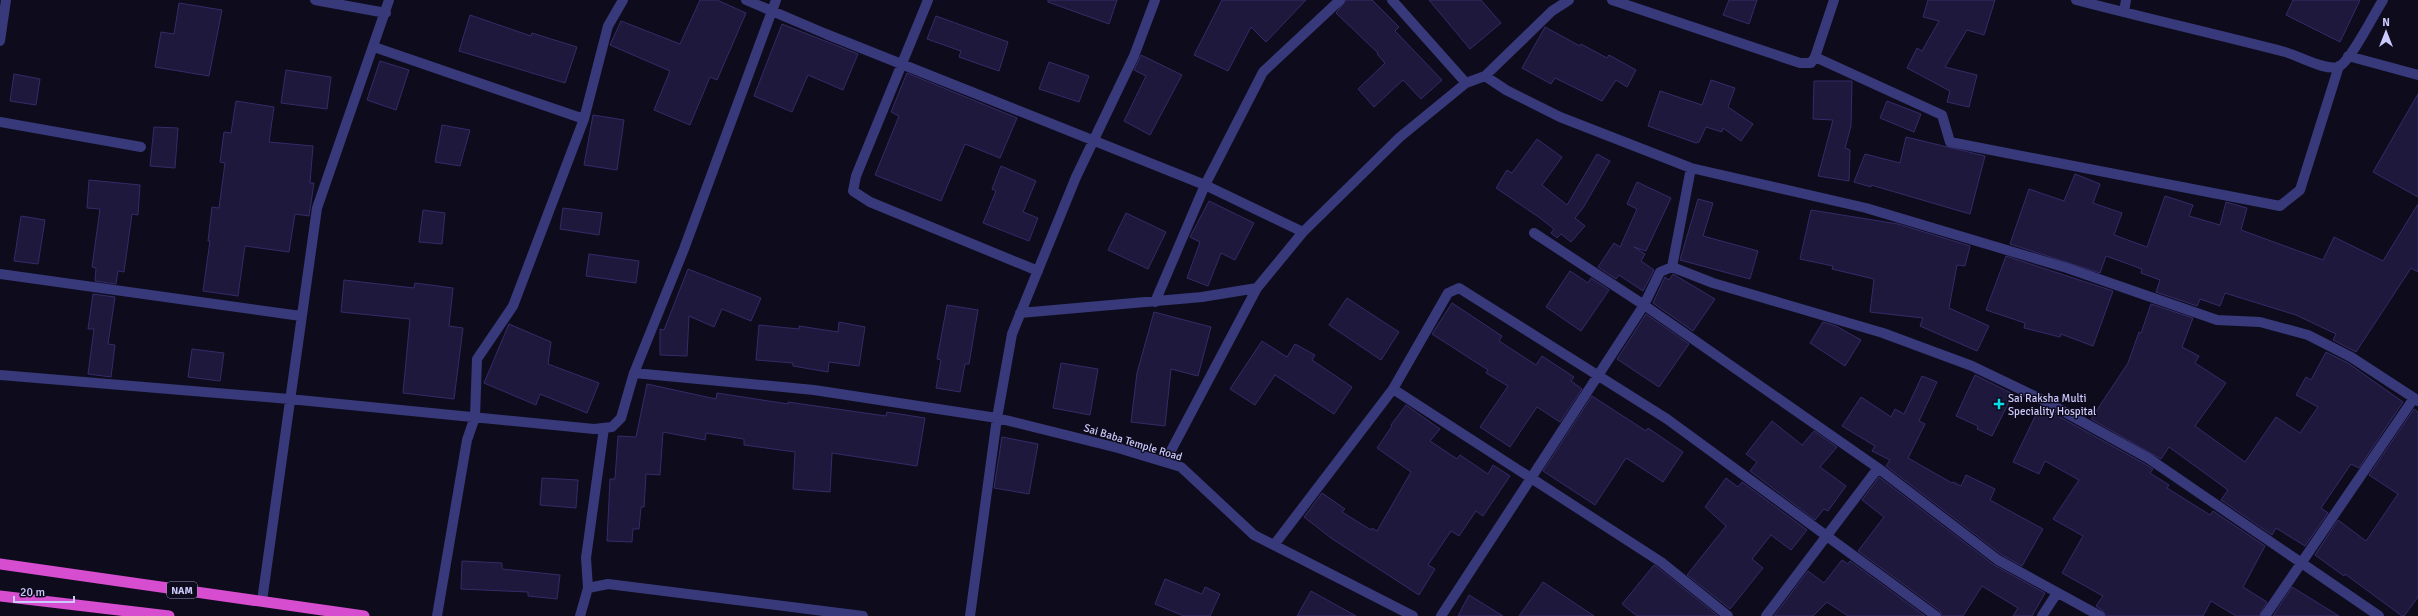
<svg xmlns="http://www.w3.org/2000/svg" width="2418" height="616" font-family="Signika,sans-serif">
<style>
.building{fill:#1e183d;stroke:#342b68}
.lines{fill:none;stroke-linecap:round;stroke-linejoin:round}
.minor{stroke:#38397a;stroke-width:10}
.trunk{stroke:#d74dd0;stroke-width:11}
.poi-dot{fill:#07dfeb;stroke:#0e0c1c;stroke-width:1.5}
.labels{text-anchor:middle;stroke-width:3;stroke-linejoin:round;paint-order:stroke}
.shield{fill:#0e0c1c;stroke:#9390ba;stroke-width:1}
.shield-label{font-size:10px;font-weight:bold;fill:#ccc9fd}
.poi-label{font-size:11px;fill:#ccc9fd;stroke:#0e0c1c;text-anchor:start}
.street-label{font-size:11px;fill:#ccc9fd;stroke:#0e0c1c}
</style>
<rect width="100%" height="100%" fill="#0e0c1c"/>
<path class="building" d="M700,0H717L746,13L717,80L710,77L690,125L654,110L670,71L610,45L621,21L680,44Z
M1048,0H1117L1109,24L1048,2Z
M1222,0H1306L1266,42L1251,27L1228,71L1194,55Z
M1346,0H1372L1399,27L1395,31L1442,80L1421,99L1403,80L1374,107L1358,89L1385,63L1377,54L1378,53L1336,13Z
M1429,0H1481L1501,23L1470,49Z
M1729,0H1757L1749,24L1723,15Z
M1928,0H1995L1984,35L1967,30L1945,67L1977,75L1969,107L1947,102L1950,91L1907,68L1917,48L1922,51L1939,21L1923,17Z
M2293,0H2360L2340,42L2286,15Z
M179,3L222,10L209,76L155,67L161,32L174,34Z
M470,15L531,36L532,33L577,47L565,83L459,51Z
M936,16L1008,42L999,71L959,57L961,51L927,39Z
M782,24L858,54L843,90L808,75L792,112L754,96Z
M1545,27L1580,46L1581,44L1607,58L1609,55L1636,70L1627,87L1616,80L1602,101L1555,78L1551,84L1522,68Z
M1141,55L1182,75L1150,135L1124,121L1146,76L1134,70Z
M380,61L409,70L396,110L367,100Z
M1049,62L1089,76L1079,102L1039,89Z
M286,70L331,77L327,109L281,103Z
M907,73L1017,118L1000,158L965,144L941,201L875,175L899,116L891,112Z
M14,74L40,79L36,105L10,101Z
M1711,80L1735,88L1728,107L1753,124L1741,141L1723,128L1722,132L1706,127L1699,142L1696,143L1648,126L1660,91L1702,105Z
M1814,81H1852L1851,126L1845,148L1850,150L1849,181L1818,176L1833,120L1813,119Z
M2418,94V197L2373,172Z
M236,101L274,107L269,142L313,146L310,183H314L309,216L295,214L289,252L245,246L238,296L203,291L210,241H208L212,207L219,208L225,163L220,162L224,132L231,133Z
M1887,101L1921,114L1914,132L1880,118Z
M593,115L624,120L617,170L584,165Z
M442,125L470,130L460,166L435,162Z
M154,127L178,128L175,168L150,166Z
M1906,137L1985,156L1970,214L1871,185V187L1854,182L1865,154L1900,163Z
M1537,139L1562,157L1542,185L1567,205L1597,154L1610,161L1583,208L1575,218L1585,226L1571,242L1561,234L1557,238L1551,233L1554,229L1540,218L1496,188L1507,170L1512,173Z
M1001,166L1036,181L1023,212L1038,218L1029,241L983,223L996,191L992,189Z
M2075,174L2100,184L2093,203L2122,213L2114,235L2147,247L2165,196L2193,205L2189,216L2220,225L2226,202L2247,208L2241,230L2323,260L2334,237L2383,261L2418,204V272L2411,268L2356,352L2333,340L2336,334L2296,315L2225,293L2220,306L2200,299L2197,306L2156,292L2160,280L2141,273L2142,269L2106,256L2100,273L2010,244L2029,189L2064,201Z
M89,180L140,185L138,215L132,214L124,272L118,271L116,284L95,281L96,268L92,267L100,209L87,208Z
M1637,182L1671,198L1646,251L1634,247L1645,254L1641,261L1654,270L1643,291L1619,275L1616,279L1598,267L1614,243L1620,247L1637,209L1627,204Z
M1698,199L1713,203L1703,236L1758,251L1750,279L1680,260Z
M1209,201L1254,223L1235,260L1221,253L1208,286L1187,278L1200,242L1190,237Z
M563,208L602,213L599,235L560,229Z
M423,210L445,213L442,244L419,242Z
M1811,210L1898,224L1970,246L1965,266L1957,265L1949,308L1989,326L1977,351L1920,326L1923,318L1870,312L1874,279L1832,269L1833,266L1800,259Z
M1126,213L1166,232L1148,269L1108,250Z
M21,216L45,220L38,264L14,261Z
M589,254L639,261L636,283L586,276Z
M2006,256L2113,291L2093,346L2061,334L2060,337L2024,328L2025,323L1986,310Z
M688,269L761,298L751,321L722,309L714,327L689,316L687,356L660,355V329L664,330Z
M1570,271L1588,283L1591,278L1609,290L1581,331L1546,307Z
M1673,274L1715,299L1693,331L1653,303L1665,277L1669,280Z
M344,280L414,288L415,283L453,288L449,326L463,328L454,399L403,393L410,319L341,312Z
M93,294L115,297L108,344L115,345L111,377L88,374L94,329H88Z
M1347,298L1399,332L1381,360L1329,325Z
M1452,303L1502,336L1499,341L1536,365L1542,356L1574,377L1571,381L1582,389L1560,422L1537,407L1510,447L1480,427L1508,386L1486,373L1488,370L1432,334Z
M2151,304L2193,318L2182,347L2199,356L2195,363L2226,383L2195,426L2245,462L2276,417L2300,433L2318,407L2296,395L2306,377L2311,380L2326,352L2348,363L2403,402L2359,468L2351,464L2321,508L2328,513L2305,546L2276,528L2272,535L2221,500L2228,490L2169,447L2161,459L2091,419L2128,363L2139,332L2141,333Z
M947,305L978,310L969,364H965L960,392L936,388L941,360L937,359Z
M1154,312L1211,327L1198,376L1171,369L1165,426L1131,422L1137,373Z
M1646,314L1689,344L1659,387L1617,359Z
M839,322L865,327L859,366L829,362L828,372L793,366V363L756,360L759,325L799,329V326L838,332Z
M1823,322L1836,326L1861,340L1845,366L1810,343Z
M509,324L551,342L548,364L599,383L587,413L540,394L536,405L484,383Z
M1262,341L1287,357L1295,344L1315,355L1312,360L1352,387L1334,414L1275,375L1255,405L1230,389Z
M192,349L224,353L220,381L188,377Z
M1061,363L1098,369L1090,415L1053,408Z
M1975,375L2013,394L1992,436L1977,429L1978,426L1956,416Z
M1922,376L1937,382L1919,421L1925,424L1908,458L1952,483L1953,482L1961,486L1966,475L1995,489L1990,500L2043,529L2022,566L2002,555L1886,466L1890,460L1872,451L1875,446L1842,426L1861,397L1891,417L1895,409L1904,414Z
M647,384L716,399L717,393L788,404V402L886,416L887,412L925,418L917,466L832,453L830,492L793,489L795,452L744,445V439L706,433L705,440L663,432L660,475L646,474L644,507H641L639,529H633L632,542L607,541L610,479H615L618,436L636,437Z
M1592,396L1646,431L1648,428L1683,452L1663,482L1626,458L1595,505L1543,471Z
M1406,405L1440,429L1430,441L1457,459L1460,455L1488,474L1493,465L1510,476L1483,516L1476,511L1459,536L1451,531L1428,565L1435,569L1419,595L1331,538L1304,517L1322,493L1345,509L1342,512L1371,530L1372,528L1377,531L1411,472L1377,448L1392,426L1391,425Z
M2040,406L2145,464L2153,469L2150,473L2169,485L2167,488L2210,515L2213,511L2265,546L2243,587L2267,602L2259,616H2236L2211,601L2203,616H2106L2103,611L2096,606L2103,596L2062,573L2083,536L2053,519L2079,480L2045,461L2039,474L2013,462Z
M2414,409L2418,412V597L2404,616H2402L2345,574L2344,576L2315,555L2338,520L2366,541L2398,494L2369,475Z
M1772,421L1802,445L1814,431L1837,447L1820,467L1846,486L1828,511L1824,509L1815,520L1750,471L1757,462L1746,454Z
M1002,437L1038,444L1029,494L994,488Z
M1879,477L1994,565L2045,593L2032,616H2013L2018,608L1982,586L1963,616H1942L1940,611L1858,551L1884,517L1862,500Z
M542,478L578,480L576,508L540,505Z
M1726,478L1738,487L1742,482L1807,530L1791,550L1771,535L1752,559L1763,568L1730,609L1687,575L1726,526L1705,507Z
M1842,560L1848,564L1850,561L1925,616H1848L1827,602L1813,616H1774L1808,571L1824,583Z
M462,561L502,563V569L560,575L557,599L528,596V592L461,589Z
M1654,565L1657,567L1718,616H1637L1622,604Z
M1165,579L1202,594L1205,587L1220,594L1210,616H1184L1155,604Z
M1543,582L1594,616H1519Z
M2292,587L2339,616H2273Z
M1311,591L1356,616H1297Z
M1469,595L1503,616H1458Z"/>
<g class="lines">
<path class="minor" d="M315,0L386,13
M746,0L826,34L1205,185L1263,72L1340,0
M928,0L856,176L853,191L870,202L1038,271
M1392,0L1466,83L1485,76L1506,90L1560,117L1691,168L1866,208L2067,268L2217,320L2260,322L2308,335L2351,357L2414,398
M1612,0L1800,63H1811L1815,57L1834,0
M2076,0C2145,18 2215,34 2285,52C2297,55 2328,73 2340,66C2352,58 2374,14 2383,0
M2124,12L2126,0
M0,41L6,0
M374,47L584,119
M2348,56L2418,75
M1815,57L1942,115L1950,142L2280,206L2300,190L2339,66
M1485,76L1552,11L1569,0
M0,122L141,147
M1534,233L1644,305L1878,468L1998,560L2100,616
M1672,267L1691,168
M0,274L301,316
M1155,302L1205,185L1303,232L1400,137L1466,83
M1020,313L1202,297L1257,288L1303,232
M634,373L814,390L997,418L1118,448L1181,467L1254,535L1413,616
M0,375L289,399L594,429L612,427L621,418L634,373L684,249L776,0
M1393,389L1448,293L1459,288L1667,419L1936,616
M1165,462L1257,288
M1274,545L1393,389L1661,562L1728,616
M588,588L586,558L604,428
M262,601L317,208L389,0
M437,616L467,440L475,417L477,359L513,306L584,119L608,26L623,0
M580,616L588,588L608,584L863,616
M970,616L997,418L1012,334L1076,177L1134,56L1155,0
M1441,616L1644,305L1660,272L1672,267L1713,283L1883,333L1972,366L2043,400L2148,458L2379,616
M1766,616L1878,468
M2042,616L2057,593
M2265,616L2414,398L2418,401"/>
<path class="trunk" d="M0,564L364,616
M0,596L169,616"/>
</g>
<path class="poi-dot" d="M1997 398h4v4h4v4h-4v4h-4v-4h-4v-4h4z"/>
<g class="labels">
<rect class="shield" x="167" y="582" width="30" height="16" rx="3"/>
<g class="shield-label">
<text x="182" y="594">NAM</text>
</g>
<g class="poi-label">
<text x="2008" y="402">Sai Raksha Multi<tspan x="2008" dy="13">Speciality Hospital</tspan></text>
</g>
<g class="street-label">
<text transform="translate(1133 442) rotate(17)" y="4">Sai Baba Temple Road</text>
</g>
</g>
<g transform="translate(2386 32)" stroke="#0e0c1c" stroke-width="3" paint-order="stroke">
<path d="M0-3L7 15L0 10L-7 15Z" fill="#ccc9fd"/>
<text y="-6" font-size="11" font-weight="bold" text-anchor="middle" fill="#ccc9fd">N</text>
</g>
<path d="M14 596v6h60v-6" fill="none" stroke="#ccc9fd" stroke-width="2"/>
<text x="20" y="596" font-size="12" fill="#ccc9fd" stroke="#0e0c1c" stroke-width="3" paint-order="stroke">20 m</text>
</svg>
